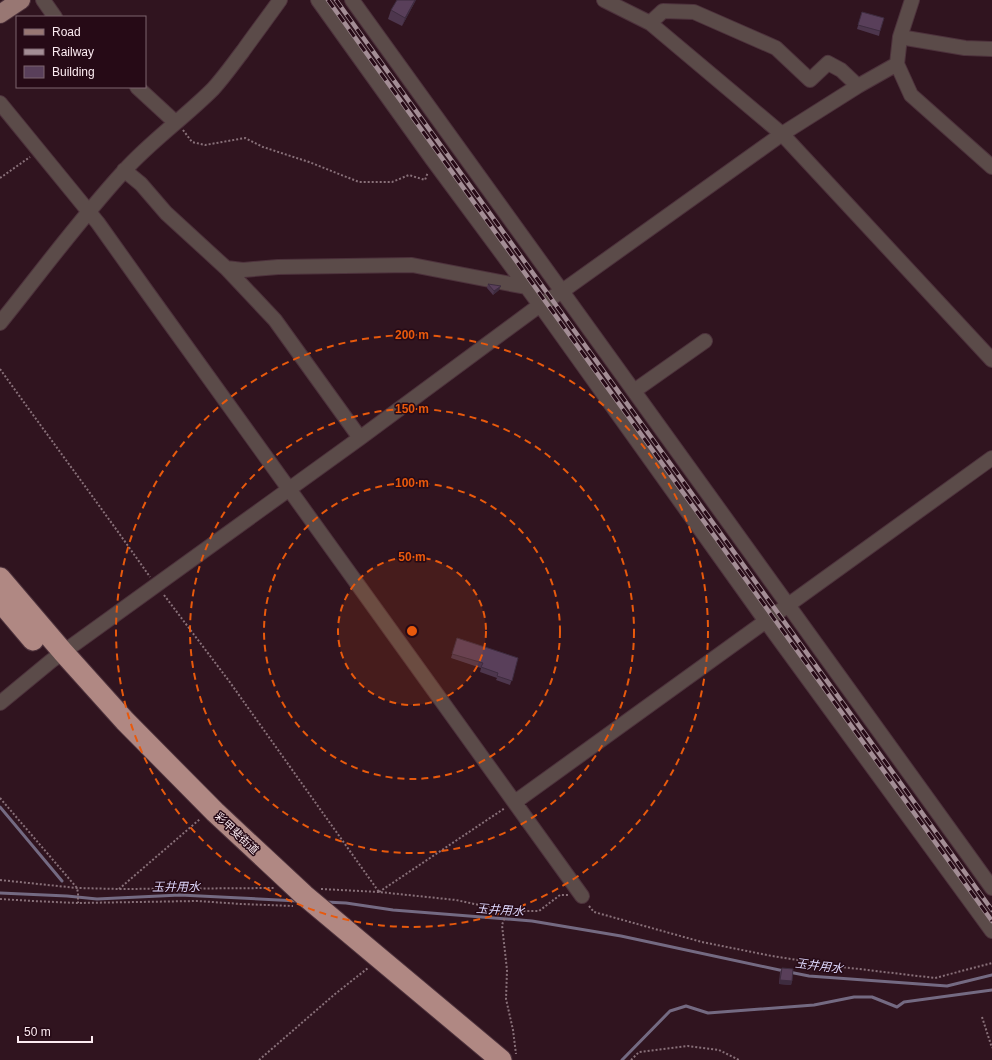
<svg xmlns="http://www.w3.org/2000/svg" width="992" height="1060" font-family="Helvetica,'Noto Sans JP',sans-serif">
<style>
.lines{fill:none;stroke-linecap:round;stroke-linejoin:round}
.stream{stroke:#746a82;stroke-width:3}
.minor-casing{stroke:#4d323c;stroke-width:16}
.major-casing{stroke:#4d323c;stroke-width:20}
.highway-casing{stroke:#4d323c;stroke-width:23}
.path{stroke:#887079;stroke-width:2;stroke-dasharray:2 2;stroke-linecap:butt}
.minor{stroke:#5b4b49;stroke-width:14}
.major{stroke:#987773;stroke-width:18}
.highway{stroke:#b08883;stroke-width:21}
.rail-casing{stroke:#a38d95;stroke-width:4.5}
.rail{stroke:#260a16;stroke-width:3;stroke-dasharray:9;stroke-linecap:butt}
.wall{fill:#4d364d}
.shaded-wall{fill:#3e2c3f}
.building{fill:#593f5a;stroke:#3e2c3f}
.ring{fill:none;stroke:#e8590c;stroke-width:2;stroke-dasharray:7 5}
.labels{text-anchor:middle;stroke-width:3;stroke-linejoin:round;paint-order:stroke}
.street-label{font-size:11px;fill:#fcebf1;stroke:#260a16}
.water-label{font-size:12px;font-style:italic;fill:#dbd4f9;stroke:#260a16}
.centre{fill:#e8590c;stroke:#260a16;stroke-width:2}
.ring-label{font-size:12px;text-anchor:middle;font-weight:bold;fill:#e8590c;stroke:#260a16;stroke-width:3;stroke-linejoin:round;paint-order:stroke}
</style>
<rect width="100%" height="100%" fill="#30141f"/>
<g class="lines">
<path class="stream" d="M0,807L62,881
M0,893L67,896L97,899L180,895L298,901
M325,902L346,903L393,910L532,921L621,936L784,971
M789,972L809,976L947,986L992,975
M622,1060L670,1011L686,1006L708,1013L814,1005L854,997H872L897,1007L904,1002L992,990"/>
<defs>
<path id="minor" d="M43,0L55,17
M318,0L432,159L540,305L765,620L992,931
M352,0L992,888
M604,0L650,23L782,134L992,360
M912,0L900,37L897,64L911,95L992,167
M650,23L663,11L694,12L776,48L810,80L828,63L841,70L858,86
M900,37L965,48L992,49
M137,87L175,122
M0,103L98,223L145,289L582,896
M124,170L141,184L166,213L226,268L275,320L360,438
M226,268L243,270L278,267L412,265L526,287
M0,323C41,272 80,219 124,171C151,141 184,118 213,89C224,77 233,64 243,51C255,34 268,17 280,0
M634,391L705,341
M0,703L51,661L360,438L540,305L561,292L782,134L858,86L897,64
M515,802L992,458"/>
<path id="major" d="M0,14L21,0"/>
<path id="highway" d="M0,578L63,652L125,721L215,812L304,895L501,1060
M0,601L33,640"/>
</defs>
<use href="#minor" class="minor-casing"/>
<use href="#major" class="major-casing"/>
<use href="#highway" class="highway-casing"/>
<path class="path" d="M183,130L192,142L205,145L245,138L263,147L309,162L359,182H392L409,175L425,180L428,172
M0,178L30,157
M0,369C50,439 101,507 150,577
M164,595L229,681L379,892
M0,798L77,888L78,893V903
M0,880L77,888L119,889L274,888
M119,889L200,819
M321,889L379,892L456,900L507,911H539L560,895H568
M379,892L505,808
M0,899L32,901L78,903L198,901L241,904L293,906
M589,906L594,912L702,942L772,956L842,967L935,978L992,963
M507,911L502,925L507,970L506,999L513,1030L516,1054
M982,1017L992,1048
M259,1060L335,994L368,968
M631,1060L639,1052L688,1046L719,1050L739,1060"/>
<use href="#minor" class="minor"/>
<use href="#major" class="major"/>
<use href="#highway" class="highway"/>
<defs>
<path id="rail" d="M328,0L992,921
M336,0L992,910"/>
</defs>
<use href="#rail" class="rail-casing"/>
<use href="#rail" class="rail"/>
</g>
<path class="wall" d="M416,0L402,26L388,19L391,10Z
M862,12L880,31L879,36L857,29Z
M488,284L499,290L493,295L487,288Z
M457,638L518,658L510,685L496,680L497,678L480,672L481,668L451,658Z
M782,968L792,981L791,985L779,984L780,972Z"/>
<path class="shaded-wall" d="M415,0H416L402,26L405,18Z
M501,286L499,290L493,295L494,291Z
M780,980L792,981L791,985L779,984Z"/>
<path class="building" d="M397,0H415L405,18L391,10Z
M862,12L884,18L880,31L858,25Z
M488,284L501,286L494,291Z
M457,638L488,648L518,658L512,681L497,676L498,673L481,667L483,663L452,654Z
M782,968L793,969L792,981L780,980Z"/>
<circle cx="412" cy="631" r="74" fill="#e8590c" fill-opacity=".12"/>
<g class="ring">
<circle cx="412" cy="631" r="74"/>
<circle cx="412" cy="631" r="148"/>
<circle cx="412" cy="631" r="222"/>
<circle cx="412" cy="631" r="296"/>
</g>
<g class="labels">
<g class="street-label">
<text transform="translate(237 833) rotate(43)" y="4">彩甲斐街道</text>
</g>
<g class="water-label">
<text x="176" y="891">玉井用水</text>
<text transform="translate(500 910) rotate(4)" y="4">玉井用水</text>
<text transform="translate(819 966) rotate(7)" y="4">玉井用水</text>
</g>
</g>
<circle cx="412" cy="631" r="6" class="centre"/>
<g class="ring-label">
<text x="412" y="339">200 m</text>
<text x="412" y="413">150 m</text>
<text x="412" y="487">100 m</text>
<text x="412" y="561">50 m</text>
</g>
<rect x="16" y="16" width="130" height="72" fill="#260a16" stroke="#7c646e"/>
<rect x="24" y="29" width="20" height="6" fill="#987773" stroke="#7c646e"/>
<text x="52" y="36" font-size="12" fill="#fcebf1">Road</text>
<rect x="24" y="49" width="20" height="6" fill="#a38d95" stroke="#7c646e"/>
<text x="52" y="56" font-size="12" fill="#fcebf1">Railway</text>
<rect x="24" y="66" width="20" height="12" fill="#593f5a" stroke="#7c646e"/>
<text x="52" y="76" font-size="12" fill="#fcebf1">Building</text>
<path d="M18 1036v6h74v-6" fill="none" stroke="#fcebf1" stroke-width="2"/>
<text x="24" y="1036" font-size="12" fill="#fcebf1" stroke="#260a16" stroke-width="3" paint-order="stroke">50 m</text>
</svg>
